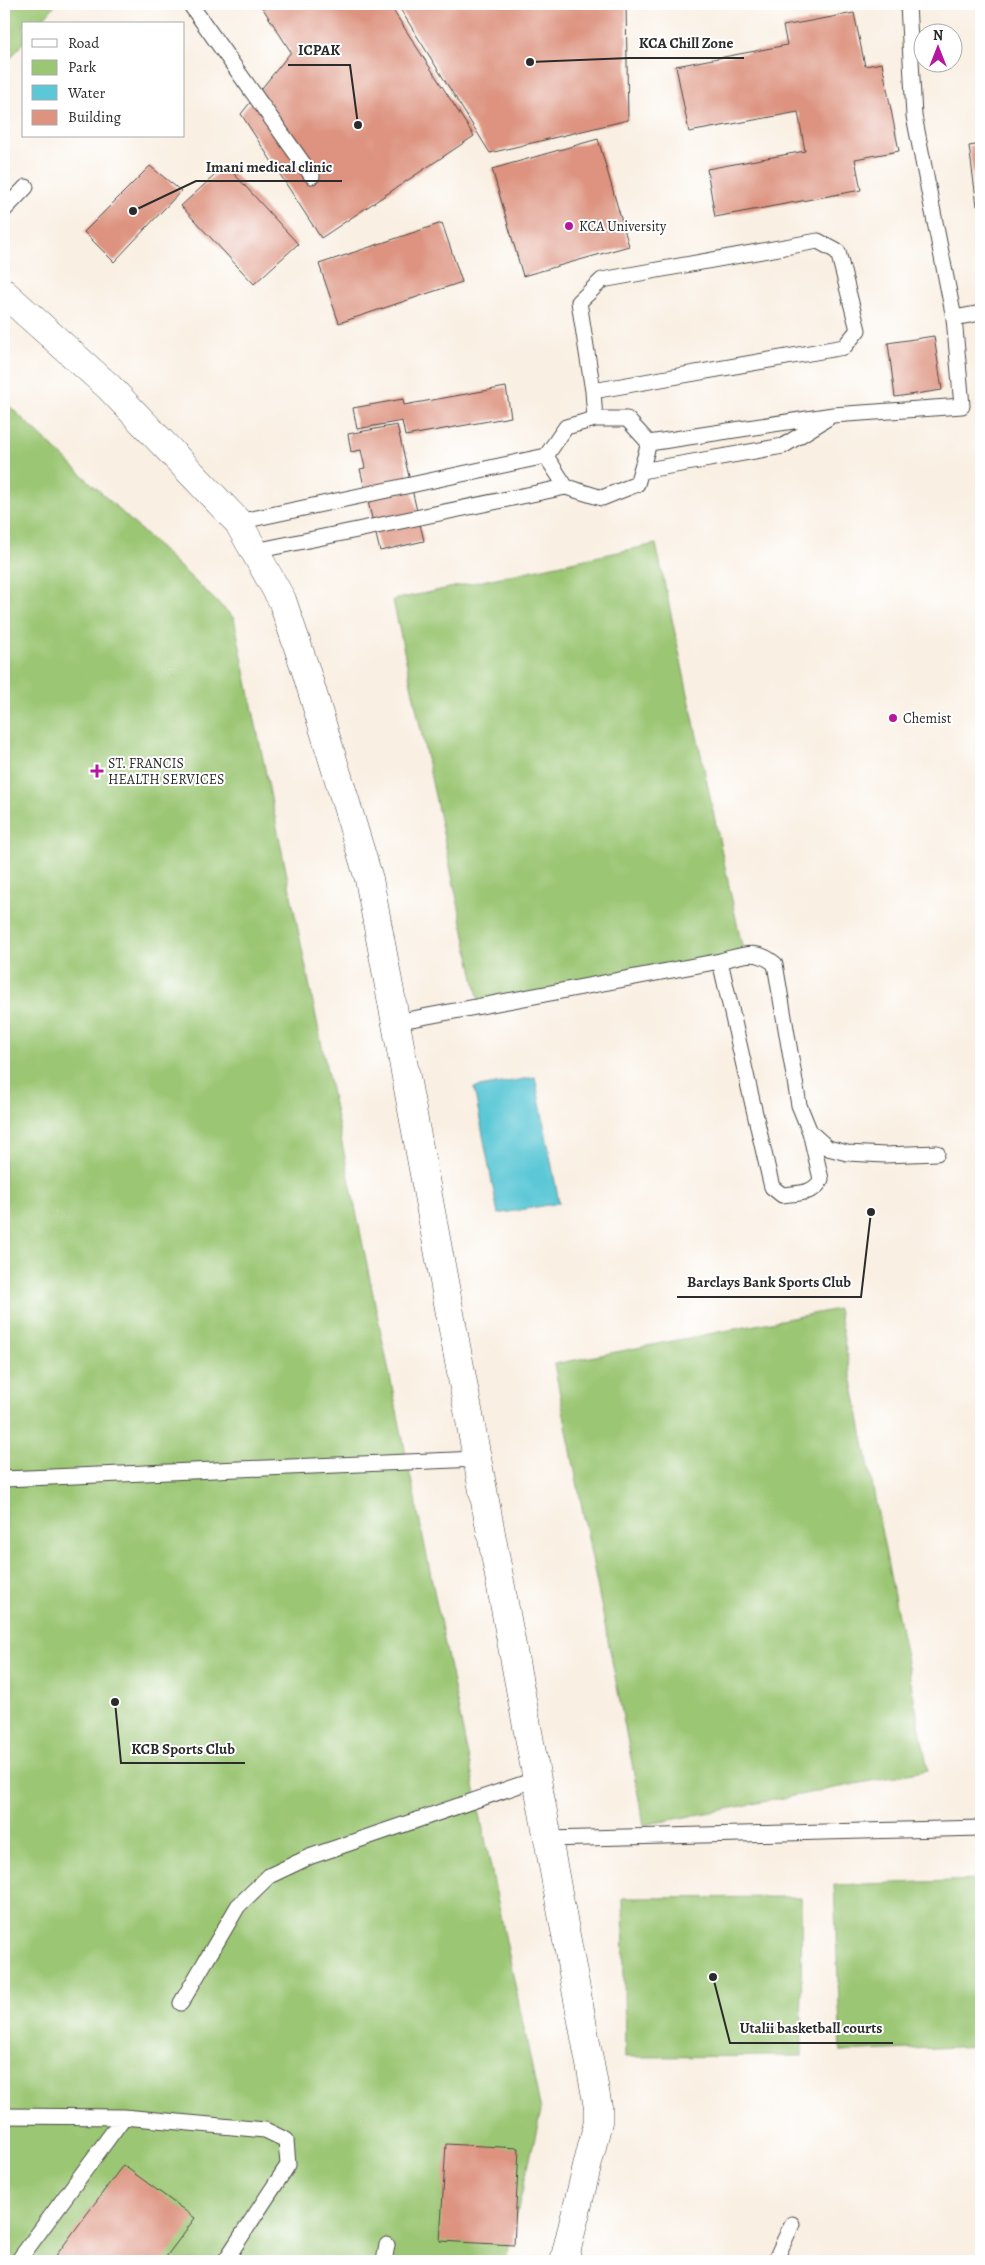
<svg xmlns="http://www.w3.org/2000/svg" width="985" height="2265" font-family="Alegreya,serif">
<style>
.green{fill:#9bc673;stroke:#63784f}
.water{fill:#5cc7d6;stroke:#447980}
.building{fill:#dd937f}
.lines{fill:none;stroke-linecap:round;stroke-linejoin:round}
.service-casing{stroke:#4a4846;stroke-width:17}
.minor-casing{stroke:#4a4846;stroke-width:29}
.service{stroke:#fff;stroke-width:15}
.minor{stroke:#fff;stroke-width:28}
.poi-dot{fill:#b5179e;stroke:#fff;stroke-width:2}
.labels{text-anchor:middle;stroke-width:4;stroke-linejoin:round;paint-order:stroke}
.poi-label{font-size:14px;fill:#2b2b2b;stroke:#fff;text-anchor:start}
.leader{fill:none;stroke:#2b2b2b;stroke-width:2}
.callout-dot{fill:#2b2b2b;stroke:#fff;stroke-width:2}
.callout-label{font-size:15px;text-anchor:middle;font-weight:bold;fill:#2b2b2b;stroke:#fff;stroke-width:4;stroke-linejoin:round;paint-order:stroke}
</style>
<rect width="100%" height="100%" fill="#fff"/>
<filter id="ink" filterUnits="userSpaceOnUse"><feTurbulence type="fractalNoise" baseFrequency=".02" numOctaves="2"/><feDisplacementMap in="SourceGraphic" scale="10" xChannelSelector="R" yChannelSelector="G"/><feConvolveMatrix kernelMatrix="1 2 1 2 8 2 1 2 1" color-interpolation-filters="sRGB"/></filter>
<filter id="wash" filterUnits="userSpaceOnUse"><feTurbulence type="fractalNoise" baseFrequency=".0096" numOctaves="4" result="noise"/><feDisplacementMap in="SourceGraphic" scale="20" xChannelSelector="R" yChannelSelector="G"/><feGaussianBlur stdDeviation="1.12" result="paint"/><feColorMatrix in="noise" values="0 0 0 0 0 0 0 0 0 0 0 0 0 0 0 0 0 1.4 0 .05"/><feComposite in="paint" operator="in"/></filter>
<g filter="url(#wash)">
<rect width="100%" height="100%" fill="#f9efe2"/>
<path class="green" d="M4,4H56L39,24H24V42L4,66Z
M4,401L234,618L541,2111L506,2261H4Z
M656,544L744,956L481,1011L393,600Z
M838,1309L928,1770L644,1825L554,1364Z
M981,1880V2046L841,2052L834,1885Z
M801,1897L802,2056L625,2057L623,1898Z"/>
<path class="water" d="M535,1077L559,1203L498,1214L474,1088Z"/>
<g id="blocks">
<path class="building" d="M260,4H389L474,136L321,238L241,114L291,52Z
M397,4H626L628,120L490,153Z
M854,13L865,66L882,63L899,151L855,159L861,190L715,217L707,169L805,151L798,112L689,132L676,66L787,45L783,26Z
M598,139L629,246L523,276L492,169Z
M981,144V206H977L969,146Z
M226,165L298,244L254,284L181,206Z
M150,166L181,191L114,262L84,232Z
M442,223L462,282L339,323L319,264Z
M934,336L942,390L895,397L888,343Z
M506,387L511,417L405,436L402,421L357,429L353,408L403,399L404,405Z
M397,425L424,541L380,551L360,469L365,468L361,450L351,452L348,434Z
M446,2144L519,2148L514,2245L440,2241Z
M123,2165L195,2218L163,2261H52Z"/>
</g>
</g>
<g filter="url(#ink)">
<use href="#blocks" fill-opacity="0" stroke="#4a4846" stroke-width="1"/>
<g class="lines">
<defs>
<path id="service" d="M190,4L312,176
M4,210L26,187
M954,318L981,313
M595,419H627L649,443L833,415L962,406L954,318L914,116L908,4
M546,456L566,487
M641,471L783,446L828,418
M238,522L546,456L566,427L595,419L593,391L579,302L602,280L818,241L838,252L858,330L844,347L593,391
M255,551L566,487L602,498L637,484L649,443
M720,961L770,1179L772,1187L782,1195C796,1193 815,1195 821,1179L810,1132
M396,1022L720,961C743,955 756,948 775,964L799,1105L810,1132L828,1148L847,1153L885,1155L937,1153
M4,1479L478,1459
M548,1839L981,1828
M181,2003L238,1906L269,1876L309,1857L537,1779
M4,2116L124,2117L265,2130L286,2140L288,2165L225,2261
M18,2261L124,2117
M384,2261L387,2245
M775,2261L792,2224"/>
<path id="minor" d="M4,293L109,387L238,522L282,600L305,668L369,879L598,2107V2122L564,2261"/>
</defs>
<use href="#service" class="service-casing"/>
<use href="#minor" class="minor-casing"/>
<use href="#service" class="service"/>
<use href="#minor" class="minor"/>
</g>
</g>
<g class="poi-dot">
<circle cx="569" cy="226" r="5"/>
<circle cx="893" cy="718" r="5"/>
<path d="M94.5 763.5h5v5h5v5h-5v5h-5v-5h-5v-5h5z"/>
</g>
<g class="labels">
<g class="poi-label">
<text x="579" y="231">KCA University</text>
<text x="903" y="723">Chemist</text>
<text x="108" y="768">ST. FRANCIS<tspan x="108" dy="16">HEALTH SERVICES</tspan></text>
</g>
</g>
<path class="leader" d="M530 62L629 58H744M358 125L350 65H288M133 211L196 181H342M871 1212L861 1297H677M115 1702L121 1763H245M713 1977L730 2043H893"/>
<g class="callout-dot">
<circle cx="530" cy="62" r="5"/>
<circle cx="358" cy="125" r="5"/>
<circle cx="133" cy="211" r="5"/>
<circle cx="871" cy="1212" r="5"/>
<circle cx="115" cy="1702" r="5"/>
<circle cx="713" cy="1977" r="5"/>
</g>
<g class="callout-label">
<text x="686" y="48">KCA Chill Zone</text>
<text x="319" y="55">ICPAK</text>
<text x="269" y="172">Imani medical clinic</text>
<text x="769" y="1287">Barclays Bank Sports Club</text>
<text x="183" y="1754">KCB Sports Club</text>
<text x="811" y="2033">Utalii basketball courts</text>
</g>
<rect width="985" height="2265" fill="none" stroke="#fff" stroke-width="20"/>
<rect x="22" y="22" width="162" height="115" fill="#ffffff" stroke="#aaaaaa"/>
<rect x="32" y="39" width="25" height="8" fill="#ffffff" stroke="#aaaaaa"/>
<text x="68" y="48" font-size="15" fill="#2b2b2b">Road</text>
<rect x="32" y="60" width="25" height="15" fill="#9bc673" stroke="#aaaaaa"/>
<text x="68" y="72" font-size="15" fill="#2b2b2b">Park</text>
<rect x="32" y="85" width="25" height="15" fill="#5cc7d6" stroke="#aaaaaa"/>
<text x="68" y="98" font-size="15" fill="#2b2b2b">Water</text>
<rect x="32" y="110" width="25" height="15" fill="#dd937f" stroke="#aaaaaa"/>
<text x="68" y="122" font-size="15" fill="#2b2b2b">Building</text>
<g transform="translate(938 48)"><circle r="24" fill="#ffffff" stroke="#aaaaaa"/>
<path d="M0-4L9 19L0 12L-9 19Z" fill="#b5179e"/>
<text y="-8" font-size="14" font-weight="bold" text-anchor="middle" fill="#2b2b2b">N</text>
</g>
</svg>
